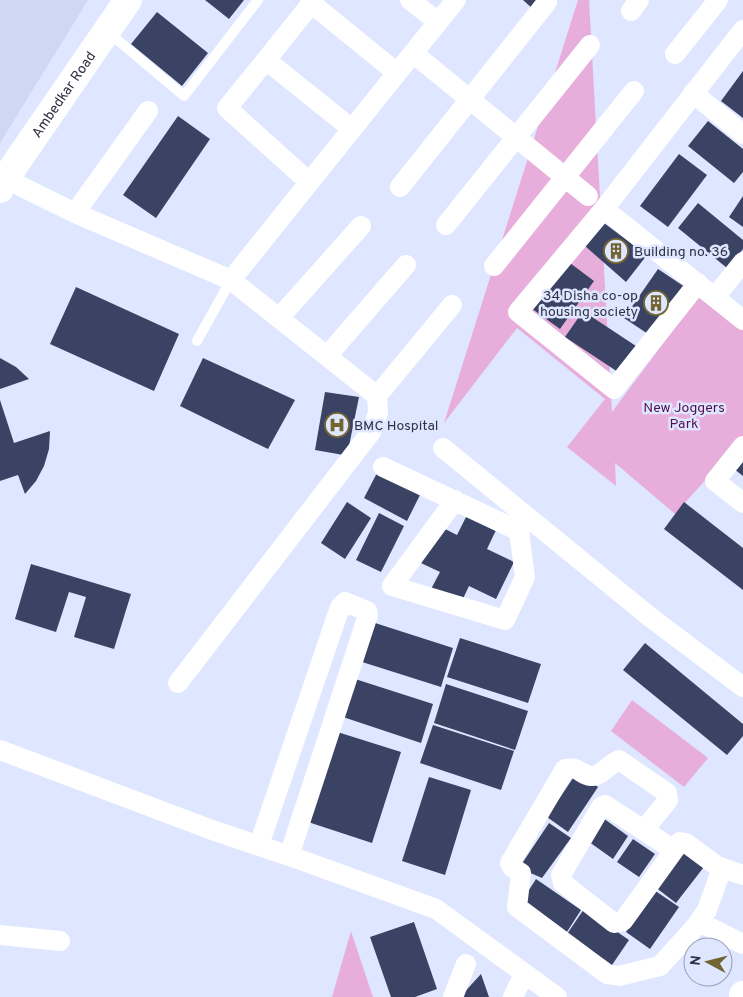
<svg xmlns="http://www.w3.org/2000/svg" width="743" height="997" font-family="Overpass,sans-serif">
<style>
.built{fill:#d0d7f3}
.green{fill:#e7aedb}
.building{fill:#3b4364}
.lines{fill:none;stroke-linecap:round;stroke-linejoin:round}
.lane{stroke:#fff;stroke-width:10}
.street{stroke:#fff;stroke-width:20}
.secondary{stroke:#fff;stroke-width:28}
.labels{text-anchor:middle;stroke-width:5;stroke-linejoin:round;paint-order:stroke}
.street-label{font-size:14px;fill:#2e3242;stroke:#dfe6ff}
.poi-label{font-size:14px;fill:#2e3242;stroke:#dfe6ff;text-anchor:start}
.park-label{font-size:14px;fill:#530f4b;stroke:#dfe6ff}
</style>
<rect width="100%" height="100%" fill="#dfe6ff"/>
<path class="built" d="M0,0H88L0,143Z"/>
<path class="green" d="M578,0H589L612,412L699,295L743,326V438L675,514L615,463L616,486L567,447L605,399L517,328L444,423Z
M632,700L708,758L684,787L611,731Z
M351,931L373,997H332Z"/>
<path class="building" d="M205,0H244L229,19Z
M523,0H542L534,10Z
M157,12L208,53L182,86L131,44Z
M743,71V118L721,101Z
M178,116L210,139L156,218L123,195Z
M708,121L743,149V172L734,183L688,146Z
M679,154L707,175L668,227L640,206Z
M743,196V227L729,217Z
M698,203L743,240V249L727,268L678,228Z
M604,223L647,255L626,282L585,246Z
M566,260L594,281L560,329L531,308Z
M658,269L688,289L654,338L624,318Z
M76,287L179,334L154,391L50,344Z
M583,311L639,348L621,374L565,337Z
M0,358L16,367L29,379L0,389Z
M203,358L295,400L268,449L180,406Z
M325,392L359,397L349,446V456L315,450Z
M0,400L14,443L50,431L49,449L44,466L36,481L25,494L18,475L0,481Z
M743,457V476L734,469Z
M378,471L421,493L407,521L364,498Z
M347,502L371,518L345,559L321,543Z
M684,502L743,548V590L664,529Z
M470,509L499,524L487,549L514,562L496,599L469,586L460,605L430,591L440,572L421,563L439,526L457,535Z
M379,513L404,526L381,572L356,560Z
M31,564L131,594L114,649L74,637L86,597L69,592L56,632L15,619Z
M372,622L453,648L441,687L359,661Z
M460,638L541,664L528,703L447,677Z
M645,643L743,724V736L727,755L623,670Z
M352,678L433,704L421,743L340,716Z
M446,684L528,711L515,750L434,723Z
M433,725L514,751L501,790L420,763Z
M331,730L401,752L372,843L302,820Z
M577,772L598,787L568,832L547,817Z
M429,777L471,790L445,875L402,861Z
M603,818L628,836L613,859L585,839Z
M549,823L571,838L542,878L519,868Z
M633,839L655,854L639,877L617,862Z
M682,846L707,863L676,903L655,887Z
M536,879L581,910L565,935L520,904Z
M654,890L679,907L650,949L626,932Z
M584,909L629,940L612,965L567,934Z
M414,922L437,989L415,997H391L370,937Z
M481,974L489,997H460Z"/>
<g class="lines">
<path class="lane" d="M108,32L184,96L258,0
M197,341L231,280"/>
<path class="street" d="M314,0L266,60L352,129
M410,0L438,22
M311,3L397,73
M631,11L639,0
M413,53L456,0
M675,54L718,0
M266,60L227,108L309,182
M693,93L743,134
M0,176L75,213L231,280L377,396L378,413L371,432L178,683
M400,187L547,2
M604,209L743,320
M75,213L148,111
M446,225L590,45
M494,266L634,91
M231,280L413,53L588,196
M698,283L614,389L518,312L604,209L743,30
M715,297L743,262
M279,318L361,226
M327,356L406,265
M377,396L452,305
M743,446L715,481L743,503
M443,448L650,617L743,687
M383,467L519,531L525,577L505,620L392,586L455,500
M0,750L212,830L301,860L436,909L557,997
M644,830L668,800L667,793L619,760C610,763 601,777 591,776C580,775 580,766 565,769L510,863L512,867L521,873L517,907L607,974L619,976L660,966L696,926L707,910L722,868
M259,845L340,607L345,602L367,611L368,615L289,856
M674,850L605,805L601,807L561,875L563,883L614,923L623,921L680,842L686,843L717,866L743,875
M699,922L743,944
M0,935L60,941
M453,997L466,964
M513,997L524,974"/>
<g class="secondary">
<path id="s1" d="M0,189L5,179L128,0"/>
<path d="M743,997V995"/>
</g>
</g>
<defs>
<symbol id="building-ring" viewBox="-11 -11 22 22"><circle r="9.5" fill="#dfe6ff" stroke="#736532" stroke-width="1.5"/><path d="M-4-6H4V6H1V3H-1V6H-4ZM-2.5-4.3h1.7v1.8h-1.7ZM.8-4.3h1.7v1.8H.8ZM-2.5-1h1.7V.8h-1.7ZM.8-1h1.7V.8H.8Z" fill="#736532"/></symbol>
<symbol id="hospital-ring" viewBox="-11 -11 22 22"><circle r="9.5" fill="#dfe6ff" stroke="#736532" stroke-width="1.5"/><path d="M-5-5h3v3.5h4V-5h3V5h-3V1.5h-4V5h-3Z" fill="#736532"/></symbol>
</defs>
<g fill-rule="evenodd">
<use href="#building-ring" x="602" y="237" width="28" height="28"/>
<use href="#building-ring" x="642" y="289" width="28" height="28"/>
<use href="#hospital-ring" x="323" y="411" width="28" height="28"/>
</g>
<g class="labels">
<g class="street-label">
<text dy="5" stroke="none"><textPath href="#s1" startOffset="114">Ambedkar Road</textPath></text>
</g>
<g class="poi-label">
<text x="634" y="256">Building no. 36</text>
<text x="638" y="300" text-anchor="end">34 Disha co-op<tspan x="638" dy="16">housing society</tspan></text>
<text x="354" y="430">BMC Hospital</text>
</g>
<g class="park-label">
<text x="684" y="412">New Joggers<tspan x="684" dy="16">Park</tspan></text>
</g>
</g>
<g transform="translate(708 962) rotate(277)"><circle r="24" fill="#dfe6ff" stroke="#989eb3"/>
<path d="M0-4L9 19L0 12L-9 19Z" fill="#736532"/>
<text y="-8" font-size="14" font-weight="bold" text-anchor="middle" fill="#2e3242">N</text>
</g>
</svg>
